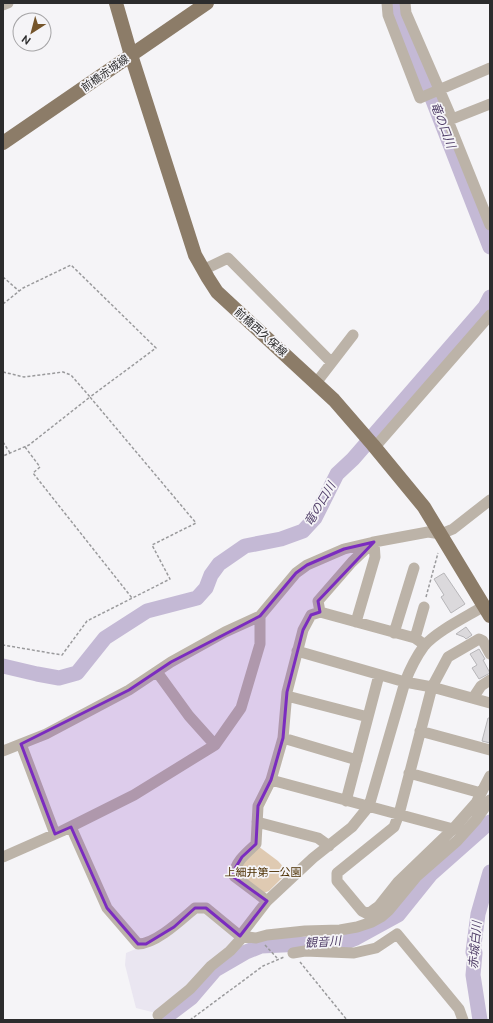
<svg xmlns="http://www.w3.org/2000/svg" width="493" height="1023" font-family="Ubuntu,'Noto Sans JP',sans-serif">
<style>
.built{fill:#eae6f1}
.green{fill:#dfcab2}
.lines{fill:none;stroke-linecap:round;stroke-linejoin:round}
.river{stroke:#c4b9d5;stroke-width:15}
.building{fill:#dbd9dc;stroke:#b7b6b9}
.path{stroke:#9a9a9c;stroke-width:1.5;stroke-dasharray:3 2;stroke-linecap:butt}
.minor{stroke:#bcb3a8;stroke-width:11}
.major{stroke:#8c7c68;stroke-width:14}
.marked{fill:#7b2cbf;fill-opacity:0.2;stroke:#7b2cbf;stroke-width:3;stroke-linejoin:round}
.labels{text-anchor:middle;stroke-width:3.5;stroke-linejoin:round;paint-order:stroke}
.street-label{font-size:11px;fill:#2c2c2d;stroke:#f5f4f7}
.park-label{font-size:11px;fill:#4b2e00;stroke:#f5f4f7}
.water-label{font-size:12px;font-style:italic;fill:#52406a;stroke:#f5f4f7}
</style>
<rect width="100%" height="100%" fill="#f5f4f7"/>
<path class="built" d="M197,910H203L237,939L156,1013L136,1008L125,965L126,953L138,948Z"/>
<path class="green" d="M258,846L278,861L288,872L269,891L264,893L238,876L237,871Z"/>
<g class="lines">
<path class="river" d="M395,3L396,16L425,80L490,247
M3,666L37,674L59,678L77,673L105,638L147,611L197,598L206,588L211,575L219,564L245,546L281,539L303,531L315,518L337,474L353,459L485,307L490,297
M162,1020L191,998L215,970L246,952L261,946L346,942L356,938L398,915L431,874L490,822
M480,1020L473,975L475,953L473,952L478,914L490,872"/>
</g>
<path class="building" d="M444,573L465,604L451,613L441,597L444,595L434,579Z
M466,627L472,635L466,639L464,637L456,634Z
M479,649L485,659L483,660L490,673L479,679L472,668L477,665L470,654Z
M488,718H490V743L482,741Z"/>
<g class="lines">
<path class="path" d="M3,277L19,291
M3,304L23,288L71,265L156,348L90,397L196,523L152,545L170,579L87,621L62,655L3,645
M3,372L24,377L63,372L71,375L90,397L29,445L3,456
M3,442L10,453
M25,447L40,467L33,473L132,598
M426,597L438,553
M265,945L277,958
M300,962L347,1020
M190,1020L263,966L284,957"/>
<path class="minor" d="M387,3L388,15L420,98L490,68
M405,3L406,13L452,119L449,123L490,225
M3,5L8,3
M452,119L490,104
M203,270L228,258L331,362
M316,383L353,335
M375,447L490,315
M320,612L318,601L352,562L373,542
M356,622L375,557L374,542
M394,633L414,568
M415,638L424,607
M297,651L405,682L432,687L490,703
M490,654L483,641L479,639L448,657L432,687L399,814L394,827L337,873V881L362,911L368,914L379,906L398,882L453,829L476,803L490,776
M157,672L189,716L215,745
M287,696L368,717
M473,698L481,686L490,680
M420,731L490,750
M283,738L357,760
M21,744L55,834
M3,751L46,734L129,690L171,662L225,632L260,616L296,573L307,565L344,549L374,542L428,532L441,534L453,529L490,500
M409,773L481,793
M271,780L453,829
M346,801L379,675
M257,822L318,838L329,846
M71,827L107,908L138,944C156,944 182,919 195,908H206L240,936L256,938L267,935L305,931L340,930L357,927L372,922L381,917L389,910L417,876L457,841L476,820L490,800
M3,857L62,831L134,795L215,745L241,708L260,644V616
M267,901L234,876C234,863 246,853 256,844L258,806L271,780L283,738L287,692L303,630L311,615L320,612L415,638L425,645
M293,953L305,951L354,953L376,948L397,934L459,1009L463,1020
M158,1015L190,989L211,966L230,951L240,940V936L267,901L313,858L352,827L369,806L405,682C410,669 416,657 424,646C437,631 466,617 484,606"/>
<path class="major" d="M116,3L131,55L195,255L208,278L217,292L334,400L373,445L424,507L490,616
M3,143L207,3"/>
</g>
<path class="marked" d="M374,542L318,601L320,612L311,615L303,630L287,692L283,738L271,780L258,806L256,844L242,857L231,875L267,901L240,936L206,908H195L174,927L146,944H138L107,908L71,827L55,834L21,744L129,690L171,662L260,616L296,573L307,565L344,549Z"/>
<g class="labels">
<g class="street-label">
<text transform="translate(105 73) rotate(-35)" y="4">前橋赤城線</text>
<text transform="translate(261 332) rotate(42)" y="4">前橋西久保線</text>
</g>
<g class="park-label">
<text x="263" y="876">上細井第一公園</text>
</g>
<g class="water-label">
<text transform="translate(443 125) rotate(69)" y="4">竜の口川</text>
<text transform="translate(320 504) rotate(-59)" y="4">竜の口川</text>
<text transform="translate(323 942) rotate(-4)" y="4">観音川</text>
<text transform="translate(475 945) rotate(-85)" y="4">赤城白川</text>
</g>
</g>
<rect width="493" height="1023" fill="none" stroke="#2c2c2d" stroke-width="8"/>
<g transform="translate(32 32) rotate(216)"><circle r="19" fill="#f5f4f7" stroke="#a5a4a6"/>
<path d="M0-3L7 15L0 10L-7 15Z" fill="#75552b"/>
<text y="-6" font-size="11" font-weight="bold" text-anchor="middle" fill="#2c2c2d">N</text>
</g>
</svg>
